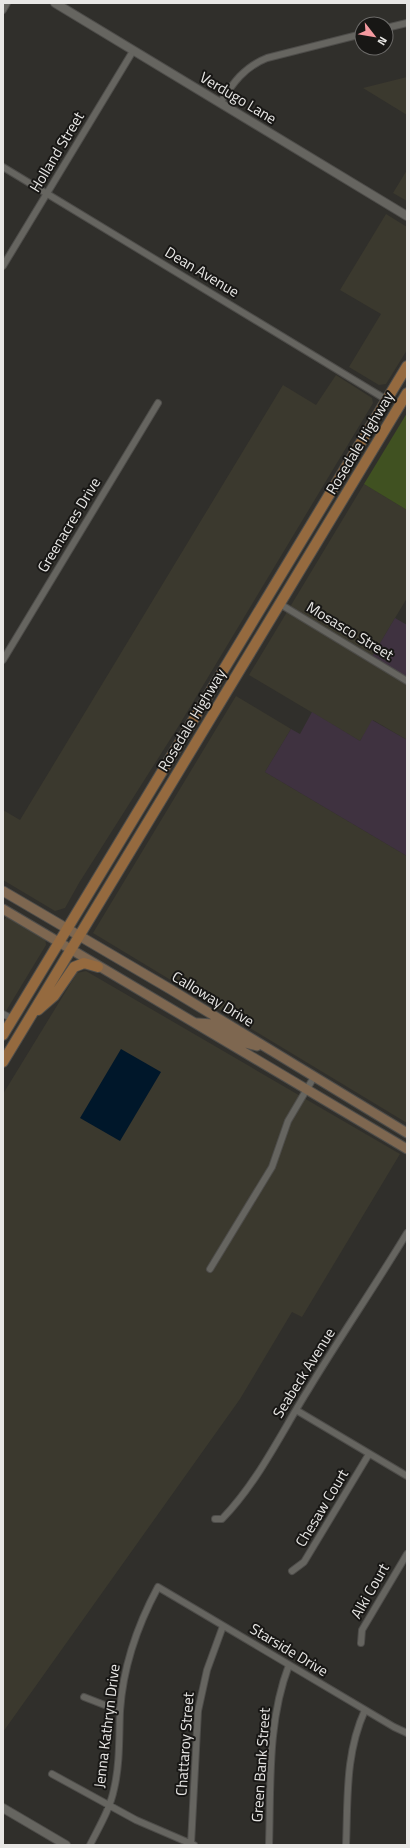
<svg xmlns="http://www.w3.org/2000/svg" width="410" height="1848" font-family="'Titillium Web',sans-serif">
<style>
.built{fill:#3b392e}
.industrial{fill:#3f3240}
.green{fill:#405121}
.water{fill:#00172a}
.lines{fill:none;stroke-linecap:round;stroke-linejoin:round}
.minor-casing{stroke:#4e4d4a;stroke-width:8}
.tertiary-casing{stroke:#4e4d4a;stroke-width:10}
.secondary-casing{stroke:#4e4d4a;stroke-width:11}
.primary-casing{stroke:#4e4d4a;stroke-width:12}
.minor{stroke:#666560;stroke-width:6}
.tertiary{stroke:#666560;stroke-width:8}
.secondary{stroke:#7e6750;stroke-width:9}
.primary{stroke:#956a3f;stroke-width:10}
.labels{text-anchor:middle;stroke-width:4;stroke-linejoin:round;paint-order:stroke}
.street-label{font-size:15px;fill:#e8e7e5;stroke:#181715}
</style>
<rect width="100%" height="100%" fill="#302f2b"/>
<path class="built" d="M407,77V115L363,88Z
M407,170V201L393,193Z
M386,214L407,227V350L386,384L379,385L349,367L381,314L340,290Z
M336,375L372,398L373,403L178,727L79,883L65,908L55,911L3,880V810L20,820L283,385L316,405Z
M364,484L407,510V598L370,660L407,682V740L373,720L360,741L249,675Z
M236,696L291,729L265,772L407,856V1123L93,933Z
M8,914L45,935L46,945L3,1016V922Z
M86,971L400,1154L302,1317L292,1312L240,1399L3,1732V1094L77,973Z"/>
<path class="industrial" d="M395,618L407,625V682L370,660Z
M312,712L360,741L372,720L407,740V856L265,772L291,729L300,734Z"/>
<path class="green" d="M407,413V510L364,484Z"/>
<path class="water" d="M121,1049L161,1072L120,1141L80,1118Z"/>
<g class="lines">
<defs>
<path id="minor" d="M3,10L7,3
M386,28L407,23
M220,103C233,83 244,67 267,58L362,34
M3,167L387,400
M3,266L133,51
M280,604L407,681
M3,660L158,403
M3,1014L13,1019
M210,1269L272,1167L288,1121L314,1077
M296,1410L407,1476
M215,1519H222C258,1482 281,1433 308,1390C340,1337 375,1286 407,1233
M292,1571L304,1562L369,1454
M361,1643L362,1630L407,1554
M84,1697L120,1711
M52,1774L136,1820L194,1845
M191,1844L198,1711L207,1670L223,1626
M90,1845C99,1827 110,1809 114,1789C120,1764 119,1737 120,1711C123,1666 137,1626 158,1587L394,1727L407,1733
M269,1845C271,1785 267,1722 289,1665
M346,1845C348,1798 345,1754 365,1710"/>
<path id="tertiary" d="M55,3L407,216
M3,1808L66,1845"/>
<path id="secondary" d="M3,891L170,989L407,1133
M3,909L407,1149
M197,1023L213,1024L241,1042L257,1046"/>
<path id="primary" d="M38,1010L54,996L74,967L84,963L98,967
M3,1035L407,366
M3,1062L407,393"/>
</defs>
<use href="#minor" class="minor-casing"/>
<use href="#tertiary" class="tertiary-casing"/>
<use href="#secondary" class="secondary-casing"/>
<use href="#primary" class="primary-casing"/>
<use href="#minor" class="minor"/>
<use href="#tertiary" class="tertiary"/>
<use href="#secondary" class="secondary"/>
<use href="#primary" class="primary"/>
</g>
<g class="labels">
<g class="street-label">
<text transform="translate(238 98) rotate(31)" y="5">Verdugo Lane</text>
<text transform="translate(57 152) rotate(-59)" y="5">Holland Street</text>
<text transform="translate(202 272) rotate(31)" y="5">Dean Avenue</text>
<text transform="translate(360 443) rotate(-59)" y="5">Rosedale Highway</text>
<text transform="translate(69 525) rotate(-59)" y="5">Greenacres Drive</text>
<text transform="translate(350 631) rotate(31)" y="5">Mosasco Street</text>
<text transform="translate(192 720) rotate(-59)" y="5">Rosedale Highway</text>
<text transform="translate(213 999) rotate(31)" y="5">Calloway Drive</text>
<text transform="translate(304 1373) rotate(-58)" y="5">Seabeck Avenue</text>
<text transform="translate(322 1508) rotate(-59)" y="5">Chesaw Court</text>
<text transform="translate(370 1591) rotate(-60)" y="5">Alki Court</text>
<text transform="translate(289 1650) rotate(31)" y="5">Starside Drive</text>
<text transform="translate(107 1726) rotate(-83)" y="5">Jenna Kathryn Drive</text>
<text transform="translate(185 1744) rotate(-86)" y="5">Chattaroy Street</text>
<text transform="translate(261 1765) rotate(-86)" y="5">Green Bank Street</text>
</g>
</g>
<rect width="410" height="1848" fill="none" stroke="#e8e7e5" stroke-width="8"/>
<g transform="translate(374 36) rotate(121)"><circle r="19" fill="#181715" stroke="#6b6a68"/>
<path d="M0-3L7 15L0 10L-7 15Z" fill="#f49aa0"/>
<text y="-6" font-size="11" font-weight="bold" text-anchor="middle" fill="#e8e7e5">N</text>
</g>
</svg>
